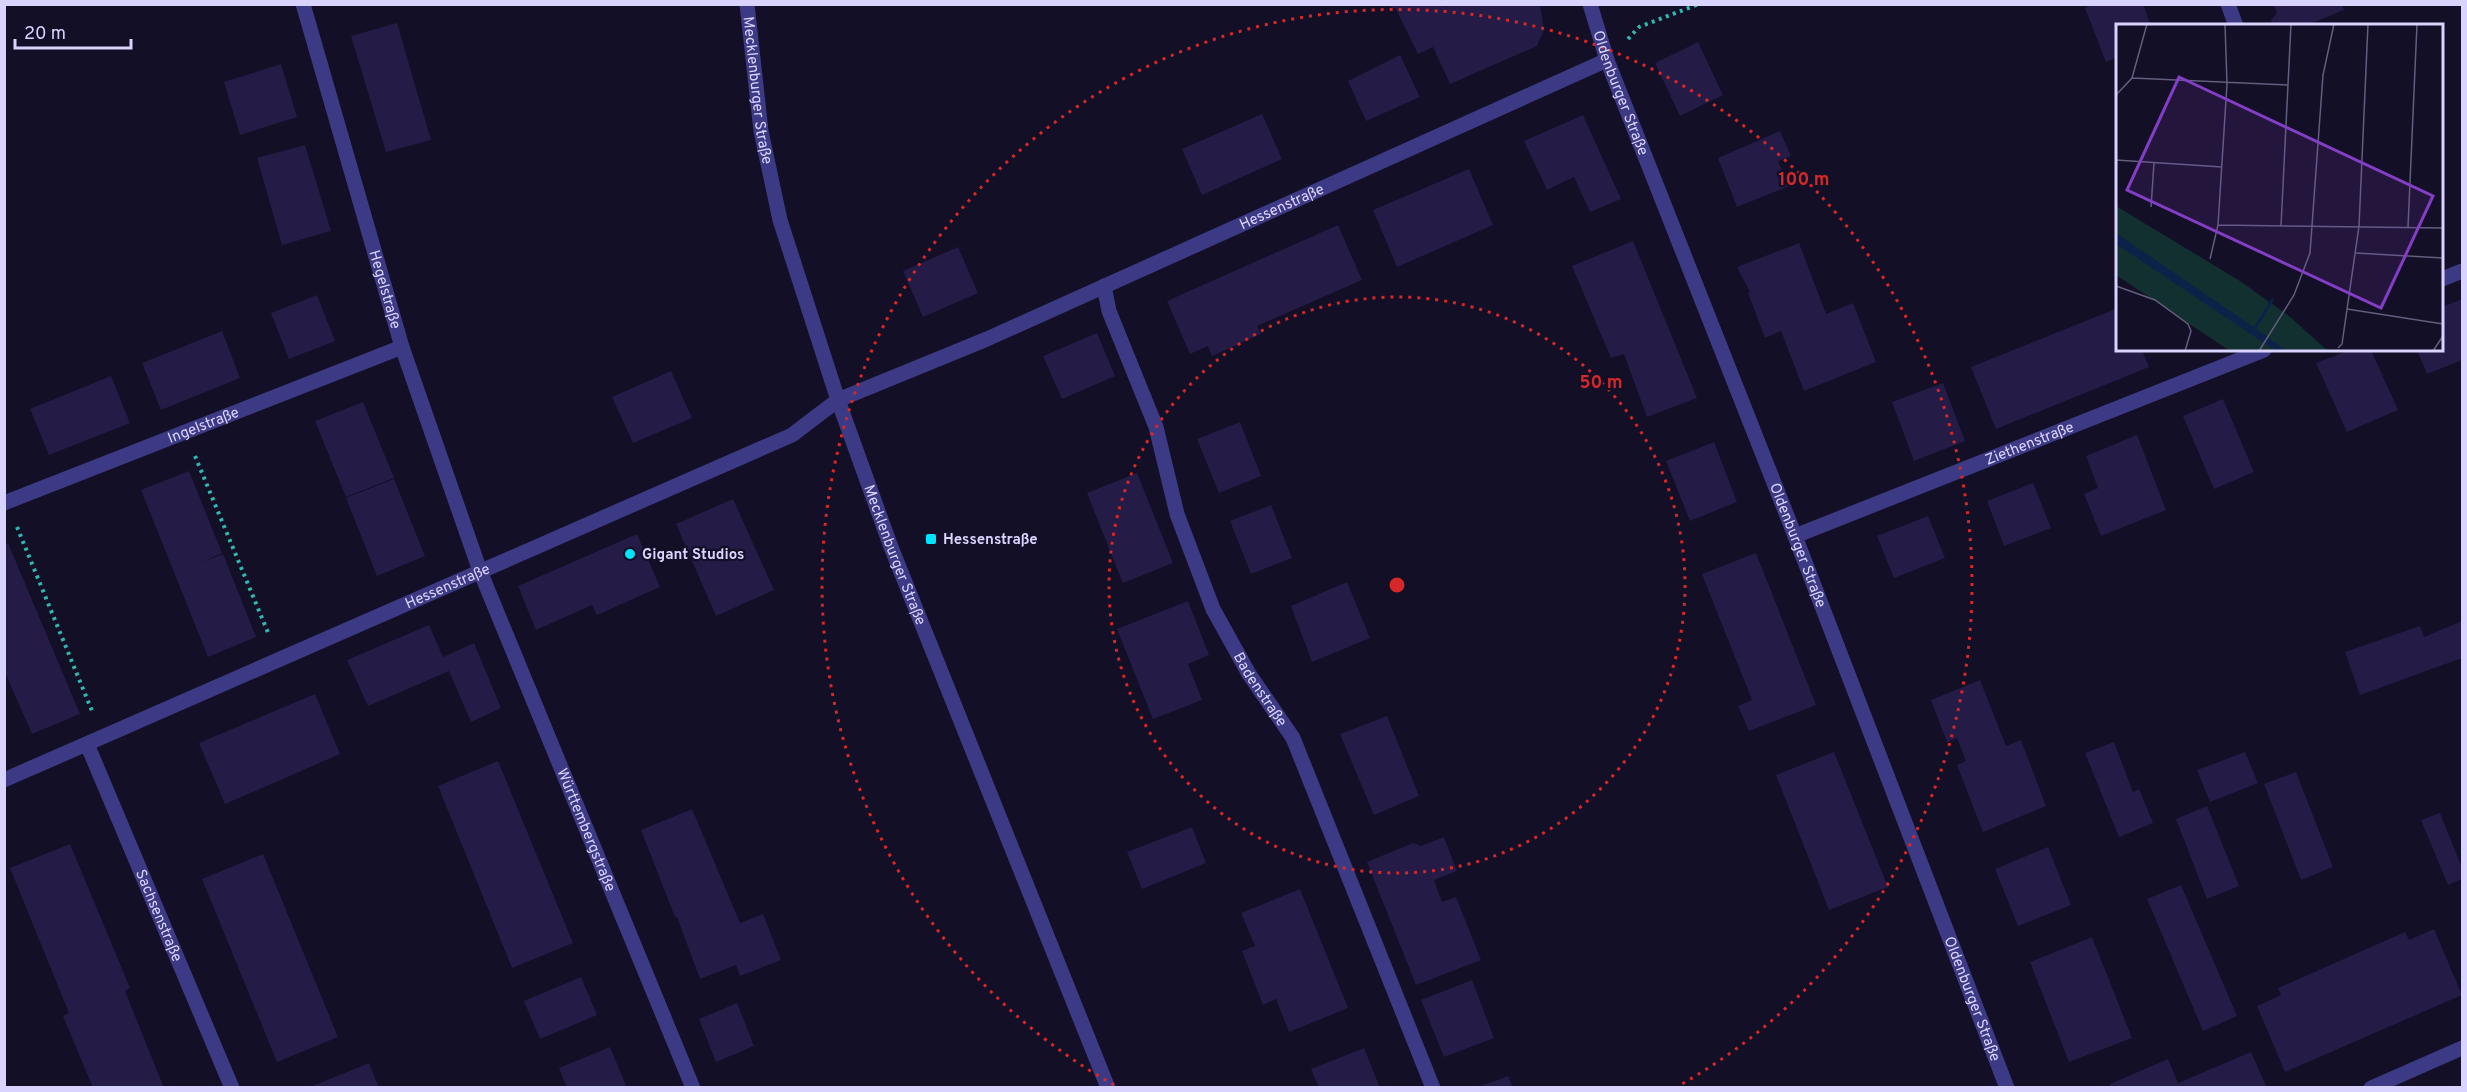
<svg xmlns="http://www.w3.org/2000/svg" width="2467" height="1092" font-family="Overpass,sans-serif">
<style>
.building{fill:#241b47}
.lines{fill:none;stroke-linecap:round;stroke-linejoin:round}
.path{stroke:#2fb8b0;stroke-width:4;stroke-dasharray:3 4.5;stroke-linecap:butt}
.minor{stroke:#3d3a85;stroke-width:15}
.ring{fill:none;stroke:#d62828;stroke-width:3;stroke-dasharray:3 6}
.poi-dot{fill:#00e5ff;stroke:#130f26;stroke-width:2}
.labels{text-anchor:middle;stroke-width:4.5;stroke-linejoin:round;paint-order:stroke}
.street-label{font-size:15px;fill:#d9d4ff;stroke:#130f26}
.poi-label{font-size:15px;font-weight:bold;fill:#d9d4ff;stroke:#130f26;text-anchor:start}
.inset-river{fill:none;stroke:#0c2248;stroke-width:3}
.inset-road{fill:none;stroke:#625e7d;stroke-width:1.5}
.view{fill:#843dc5;fill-opacity:0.15;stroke:#843dc5;stroke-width:3}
.inset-edge{fill:none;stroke:#d9d4ff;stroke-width:3}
.centre{fill:#d62828;stroke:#130f26;stroke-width:3}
.ring-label{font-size:18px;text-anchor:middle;font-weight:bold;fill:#d62828;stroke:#130f26;stroke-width:4.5;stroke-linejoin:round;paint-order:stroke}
</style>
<rect width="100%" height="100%" fill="#130f26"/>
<path class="building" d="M1383,4H1444L1445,7L1452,4H1540L1544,30L1537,46L1450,84L1433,47L1418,54L1396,9Z
M2094,4H2143L2151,26H2118V57L2106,62L2085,8Z
M2273,4H2342L2344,10L2305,26H2272L2271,20L2277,13Z
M397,23L431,140L386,152L351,36Z
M1698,42L1723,95L1680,116L1655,63Z
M1400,55L1420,97L1366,121L1348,81Z
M281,64L297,117L240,135L224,82Z
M1262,114L1282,159L1202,195L1182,149Z
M1583,115L1621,199L1590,212L1574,177L1547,190L1524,141Z
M1780,131L1791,156L1778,161L1789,186L1737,207L1718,158Z
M305,145L331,231L282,245L257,158Z
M1469,169L1493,225L1397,267L1373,210Z
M1338,225L1362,280L1257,326L1261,334L1212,356L1208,346L1190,354L1167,301Z
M1633,241L1697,398L1647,417L1624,354L1611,358L1572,266Z
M1799,243L1826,314L1853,303L1876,362L1804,391L1781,331L1765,338L1748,293L1750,292L1737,267Z
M958,247L978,293L923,317L903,271Z
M317,295L335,341L289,359L271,313Z
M2462,299V360L2427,374L2417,350H2442V307Z
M2118,308V350H2142L2149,367L1996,429L1971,367Z
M222,331L240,378L161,410L142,363Z
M1097,333L1115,376L1062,399L1043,356Z
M2350,350H2371L2398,410L2347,432L2316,363Z
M671,371L692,418L633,443L612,397Z
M111,376L130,423L49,455L30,409Z
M1943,383L1965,441L1914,461L1892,402Z
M2223,399L2254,472L2214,489L2183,416Z
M363,402L394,478L346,497L315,421Z
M1240,422L1261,476L1219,493L1197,439Z
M2137,435L2166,510L2101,536L2084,494L2098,488L2086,456Z
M1714,442L1737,502L1690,521L1666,461Z
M189,471L222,553L202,562L223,554L256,637L208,657L141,490Z
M1137,473L1173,563L1123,583L1087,493Z
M394,479L425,556L377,576L346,498Z
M2033,483L2051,528L2004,546L1987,501Z
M733,499L774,590L716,616L676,524Z
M1271,505L1292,558L1251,574L1230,521Z
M1928,516L1945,558L1894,578L1877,536Z
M637,534L660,587L597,615L592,605L536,630L518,586Z
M8,543L80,714L32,734L4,670V545Z
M1756,553L1816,705L1749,731L1738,706L1752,700L1702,574Z
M1347,582L1370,638L1312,662L1291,606Z
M1188,601L1209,655L1188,664L1202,700L1153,719L1117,629Z
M2462,621V658L2360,695L2345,652L2420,626L2424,637Z
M429,625L443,657L474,643L501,708L471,722L449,671L368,706L347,660Z
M1980,680L2006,746L2021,740L2046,806L1983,832L1957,765L1966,761L1957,738L1947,742L1931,700Z
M315,694L340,754L225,804L199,743Z
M1387,716L1419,796L1374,815L1340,734Z
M2114,742L2133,792L2139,789L2153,823L2119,837L2085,753Z
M1834,752L1888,887L1829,910L1776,775Z
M2245,752L2258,783L2210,802L2197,770Z
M498,761L573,943L512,968L438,786Z
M2296,772L2333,867L2301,880L2264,784Z
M2207,806L2239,886L2207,899L2176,819Z
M692,809L740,923L763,914L781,960L740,976L736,965L700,979L677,917H675L641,830Z
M2440,813L2462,868V879L2448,885L2421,820Z
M1192,827L1206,863L1142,889L1127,852Z
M1444,837L1457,871L1434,880L1442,902L1456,897L1481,960L1416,985L1367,862L1413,843L1421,846Z
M70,844L130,988L125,991L164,1088H93L63,1016L69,1013L10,868Z
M2048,847L2071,905L2018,926L1995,869Z
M263,854L338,1037L277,1062L202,879Z
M2181,885L2237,1016L2203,1031L2147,899Z
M1300,889L1348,1008L1289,1032L1276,999L1263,1005L1242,951L1255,946L1241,913Z
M2434,929L2462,995L2285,1072L2257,1006L2281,995L2278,988L2405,932L2409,940Z
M2092,937L2132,1038L2069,1062L2030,962Z
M581,977L597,1015L540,1039L524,1001Z
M1472,980L1494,1038L1444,1057L1421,1000Z
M737,1003L754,1046L716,1062L699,1019Z
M610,1047L627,1088H567L559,1068Z
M1364,1048L1380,1088H1319L1311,1069Z
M2251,1052L2267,1088H2111L2110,1084L2168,1059L2178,1083Z
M369,1063L379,1088H310V1087Z
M1508,1076L1513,1088H1478V1087Z"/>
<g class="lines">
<path class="path" d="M1628,39L1639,27L1699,4
M195,456L269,635
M17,527L92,711"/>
<g class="minor">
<path id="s1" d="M303,4L402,347L480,571L693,1088"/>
<path id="s2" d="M747,4L761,131L780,220L838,400L891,547L1108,1088"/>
<path id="s3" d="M1590,4L1607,60L1795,536L2007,1088"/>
<path d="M2228,4L2236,26"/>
<path d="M2442,279L2462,271"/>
<path id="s4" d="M1104,286L1109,311L1156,427L1177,514L1213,609L1249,674L1293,738L1433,1088"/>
<path id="s5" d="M4,503L402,347"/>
<path id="s6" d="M1795,536L2264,350"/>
<path id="s7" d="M87,744L232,1088"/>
<path id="s8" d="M4,780L792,435L838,400L987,339L1607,60"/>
<path d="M2371,1088L2462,1048"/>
</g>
</g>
<g class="ring">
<circle cx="1397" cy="585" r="288"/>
<path d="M1114 1085A575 575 0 1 1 1680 1085"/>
</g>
<g class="poi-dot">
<rect x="925" y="533" width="12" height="12" rx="3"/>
<circle cx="630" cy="554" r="6"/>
</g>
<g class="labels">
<g class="street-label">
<text dy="5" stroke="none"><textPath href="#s2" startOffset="87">Mecklenburger Straße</textPath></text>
<text dy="5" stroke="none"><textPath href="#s3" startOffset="94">Oldenburger Straße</textPath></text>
<text dy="5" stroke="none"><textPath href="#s8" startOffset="1402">Hessenstraße</textPath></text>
<text dy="5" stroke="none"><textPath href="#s1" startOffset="297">Hegelstraße</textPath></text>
<text dy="5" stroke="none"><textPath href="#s5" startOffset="214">Ingelstraße</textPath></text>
<text dy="5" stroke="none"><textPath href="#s6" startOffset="252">Ziethenstraße</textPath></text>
<text dy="5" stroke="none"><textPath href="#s3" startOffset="580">Oldenburger Straße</textPath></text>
<text dy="5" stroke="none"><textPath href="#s2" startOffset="573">Mecklenburger Straße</textPath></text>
<text dy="5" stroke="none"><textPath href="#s8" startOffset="484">Hessenstraße</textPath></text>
<text dy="5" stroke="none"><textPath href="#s4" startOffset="435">Badenstraße</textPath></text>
<text dy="5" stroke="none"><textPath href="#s1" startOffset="874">Württembergstraße</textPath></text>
<text dy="5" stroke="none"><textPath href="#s7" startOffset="186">Sachsenstraße</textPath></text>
<text dy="5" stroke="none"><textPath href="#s3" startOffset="1066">Oldenburger Straße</textPath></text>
</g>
<g class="poi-label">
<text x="943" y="544">Hessenstraße</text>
<text x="642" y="559">Gigant Studios</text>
</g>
</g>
<g transform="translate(2116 24)">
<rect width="327" height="327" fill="#130f26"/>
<path d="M0,182L124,257L173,292L212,327H114L0,251Z" fill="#12302f"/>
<path d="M0,209L139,304L171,327H160L0,220Z" fill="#0c2248"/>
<path class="inset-river" d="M139,304L157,275"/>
<path class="inset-road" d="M16,54L172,61M0,71L16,54L31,0M0,136L106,143M35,183L38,139M102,201L327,204M165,202L175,0M292,203L301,0M240,229L327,234M94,235L102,201L111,60L109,0M0,262L39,276L72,300L75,307L69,327M231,285L327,300M222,324L226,320L243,202L252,0M143,327L178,271L194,229L207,51L218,0M317,327L327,312"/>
<path class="view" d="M63,53L317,172L265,284L11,166Z"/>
<rect width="327" height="327" class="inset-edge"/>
</g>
<circle cx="1397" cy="585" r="9" class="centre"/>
<g class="ring-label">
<text x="1804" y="185">100 m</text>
<text x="1601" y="388">50 m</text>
</g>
<rect width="2467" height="1092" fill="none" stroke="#d9d4ff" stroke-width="12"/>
<path d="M15 39v9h116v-9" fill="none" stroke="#d9d4ff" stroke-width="3"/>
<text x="24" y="39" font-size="18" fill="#d9d4ff" stroke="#130f26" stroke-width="4.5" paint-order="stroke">20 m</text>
</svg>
